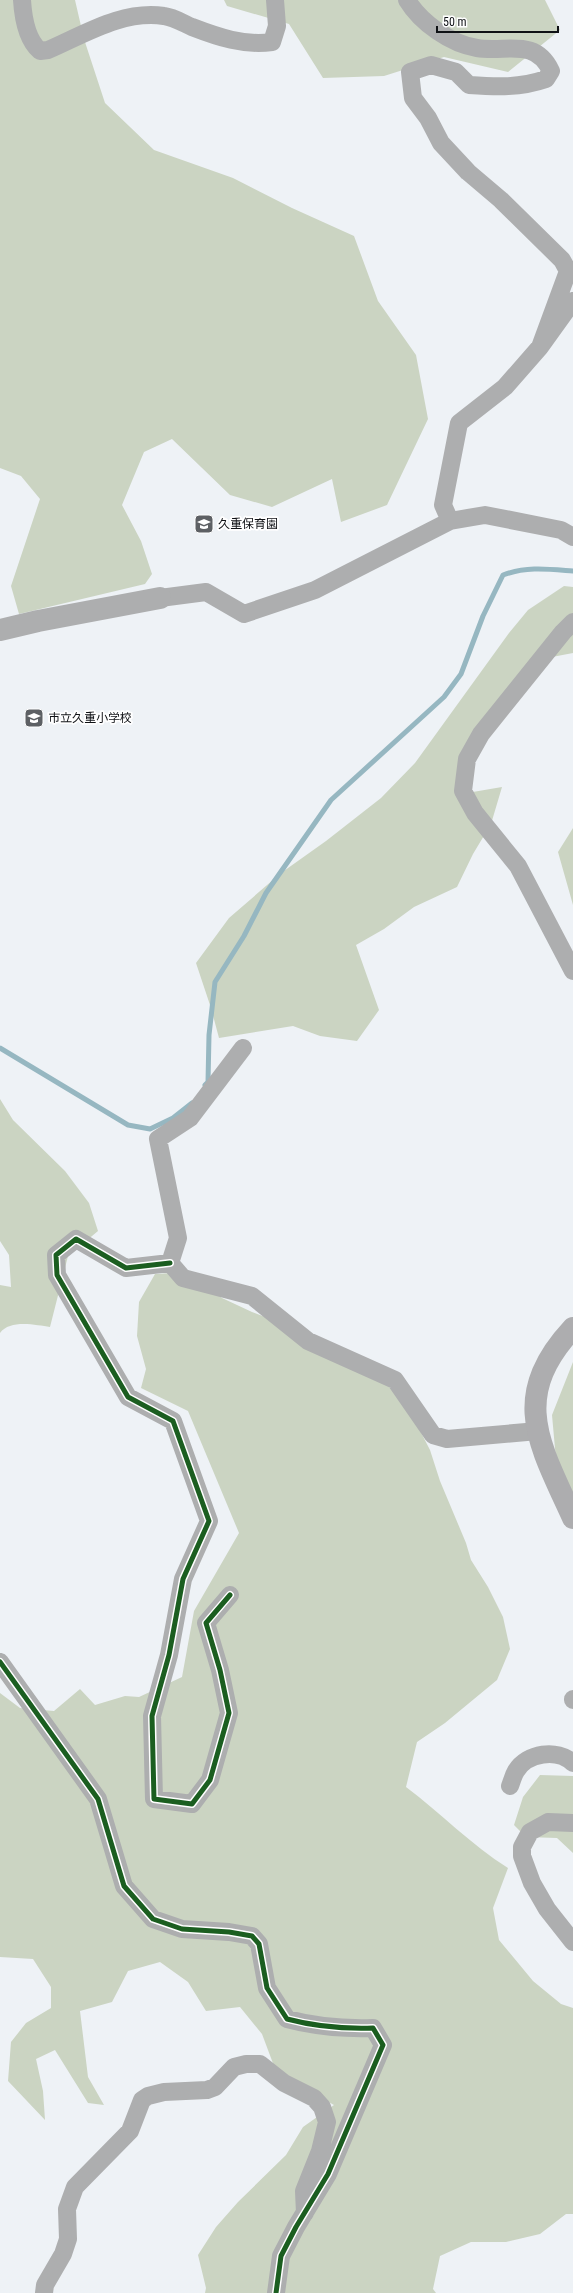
<svg xmlns="http://www.w3.org/2000/svg" width="573" height="2293" font-family="'Roboto Condensed','Noto Sans JP',sans-serif">
<style>
.forest{fill:#cbd4c2}
.lines{fill:none;stroke-linecap:round;stroke-linejoin:round}
.stream{stroke:#96b7c1;stroke-width:5}
.minor{stroke:#adaeaf;stroke-width:18}
.tertiary{stroke:#adaeaf;stroke-width:22}
.secondary{stroke:#adadaf;stroke-width:22}
.cycleway-casing{stroke:#fff;stroke-width:8}
.cycleway{stroke:#1b5e20;stroke-width:5}
.labels{text-anchor:middle;stroke-width:3.5;stroke-linejoin:round;paint-order:stroke}
.poi-label{font-size:12px;fill:#0f1115;stroke:#fff;text-anchor:start}
</style>
<rect width="100%" height="100%" fill="#eef2f6"/>
<path class="forest" d="M0,0H75L84,39L105,103L154,150L233,178L292,208L354,236L378,301L416,355L428,419L387,505L341,522L332,479L272,507L230,495L172,439L144,452L122,505L141,541L152,574L145,584L19,614L11,586L40,499L21,476L0,468Z
M224,0H545L560,30L508,72L444,57L384,76L323,78L289,24L227,6Z
M564,586L573,587V653L552,657L481,729L461,794L502,787L491,824L473,854L457,887L414,907L384,929L356,945L379,1010L357,1041L320,1036L293,1026L219,1038L211,1008L196,963L229,918L281,873L326,841L381,798L415,763L509,633L528,610Z
M573,828V905L558,852Z
M0,1099L13,1120L65,1171L89,1203L98,1231L68,1256L50,1327C36,1325 10,1319 0,1333V1285L11,1287L9,1255L0,1241Z
M189,1272L222,1298L252,1312L281,1323L368,1372L395,1391L414,1419L430,1450L440,1481L466,1543L471,1560L488,1587L503,1617L510,1649L497,1680L445,1723L417,1742L406,1787C441,1813 471,1845 508,1868L493,1908L499,1940L533,1981L561,2004L573,2008V2214H566L540,2234L506,2242H471L440,2256L433,2289L436,2293H205L206,2288L198,2255L216,2227L238,2202L286,2155L303,2127L334,2105L302,2087L274,2066L262,2034L240,2007L206,2011L188,1982L160,1962L128,1971L112,2002L80,2011L88,2077L104,2105L88,2103L55,2050L36,2059L43,2091L45,2120L8,2081L11,2042L26,2023L51,2008V1987L33,1959L0,1957V1693L20,1708L54,1711L80,1689L95,1705L125,1696L139,1697L182,1677L194,1611L239,1533L188,1411L141,1388L146,1369L137,1336L139,1302L155,1274Z
M573,1362V1506L558,1482L552,1415Z
M540,1775L573,1776V1853L557,1838L526,1837L514,1825L523,1797Z"/>
<g class="lines">
<path class="stream" d="M0,1048L128,1125L150,1129L173,1118L192,1103
M205,1085L208,1082L209,1035L215,982L244,936L266,893L331,800L444,697L461,674L483,616L503,575C527,566 548,569 573,571"/>
<path class="minor" d="M22,0C23,16 27,40 40,51L48,50C85,34 122,10 164,16C173,17 183,23 192,27C218,37 244,46 272,42L277,26L275,0
M407,0C421,23 451,44 477,48C506,53 535,37 551,71L546,79C520,88 497,87 469,85L456,72L431,65L410,72L413,98L428,118L441,143L468,172L501,200L562,260L568,271L540,347
M450,521L443,505L459,423L505,387L540,347L573,301
M160,598L206,592L244,614L315,590L450,521L485,515L561,530L573,537
M573,622L563,632L481,734L467,759L463,791L475,813L518,866L573,971
M243,1048L190,1118L158,1139L178,1238L170,1263L183,1278L252,1296L308,1341L395,1380L433,1435L447,1439L538,1431
M170,1263L126,1268L76,1239L56,1255L57,1275L128,1397L173,1421L209,1521L183,1579L169,1655L152,1716L154,1799L192,1804L210,1780L229,1713L220,1670L206,1623L230,1595
M0,1662L98,1799L124,1886L153,1919L182,1929L229,1932L252,1936L259,1944L267,1988L287,2019C317,2027 343,2029 373,2028L383,2045L328,2174L296,2227L281,2256L276,2293
M573,1699V1700
M510,1786C512,1781 513,1776 516,1771C527,1753 557,1748 573,1763
M573,1823L548,1822L530,1832L522,1847V1856L532,1883L547,1909L573,1942
M44,2293L45,2285L63,2254L68,2239L67,2209L75,2187L130,2131L142,2100L148,2096L164,2092L207,2090L215,2087L234,2067L246,2064H260L284,2083L314,2098L322,2107L327,2122L320,2151L304,2191L305,2213"/>
<path class="tertiary" d="M0,630L38,621L160,598"/>
<path class="secondary" d="M573,1328C509,1397 539,1443 573,1518"/>
<defs>
<path id="cycleway" d="M170,1263L126,1268L76,1239L56,1255L57,1275L128,1397L173,1421L209,1521L183,1579L169,1655L152,1716L154,1799L192,1804L210,1780L229,1713L220,1670L206,1623L230,1595
M0,1662L98,1799L124,1886L153,1919L182,1929L229,1932L252,1936L259,1944L267,1988L287,2019C317,2027 343,2029 373,2028L383,2045L328,2174L296,2227L281,2256L276,2293"/>
</defs>
<use href="#cycleway" class="cycleway-casing"/>
<use href="#cycleway" class="cycleway"/>
</g>
<defs>
<symbol id="school-square" viewBox="-11 -11 22 22"><rect x="-9" y="-9" width="18" height="18" rx="4" fill="#5d6064" stroke="#fff"/><path d="M0-5L7-2L0 1L-7-2ZM-4 1L0 2.5L4 1V4Q0 6-4 4Z" fill="#fff"/></symbol>
</defs>
<g fill-rule="evenodd">
<use href="#school-square" x="193" y="513" width="22" height="22"/>
<use href="#school-square" x="23" y="707" width="22" height="22"/>
</g>
<g class="labels">
<g class="poi-label">
<text x="218" y="528">久重保育園</text>
<text x="48" y="722">市立久重小学校</text>
</g>
</g>
<path d="M437 26v6h121v-6" fill="none" stroke="#0f1115" stroke-width="2"/>
<text x="443" y="26" font-size="12" fill="#0f1115" stroke="#ffffff" stroke-width="3" paint-order="stroke">50 m</text>
</svg>
